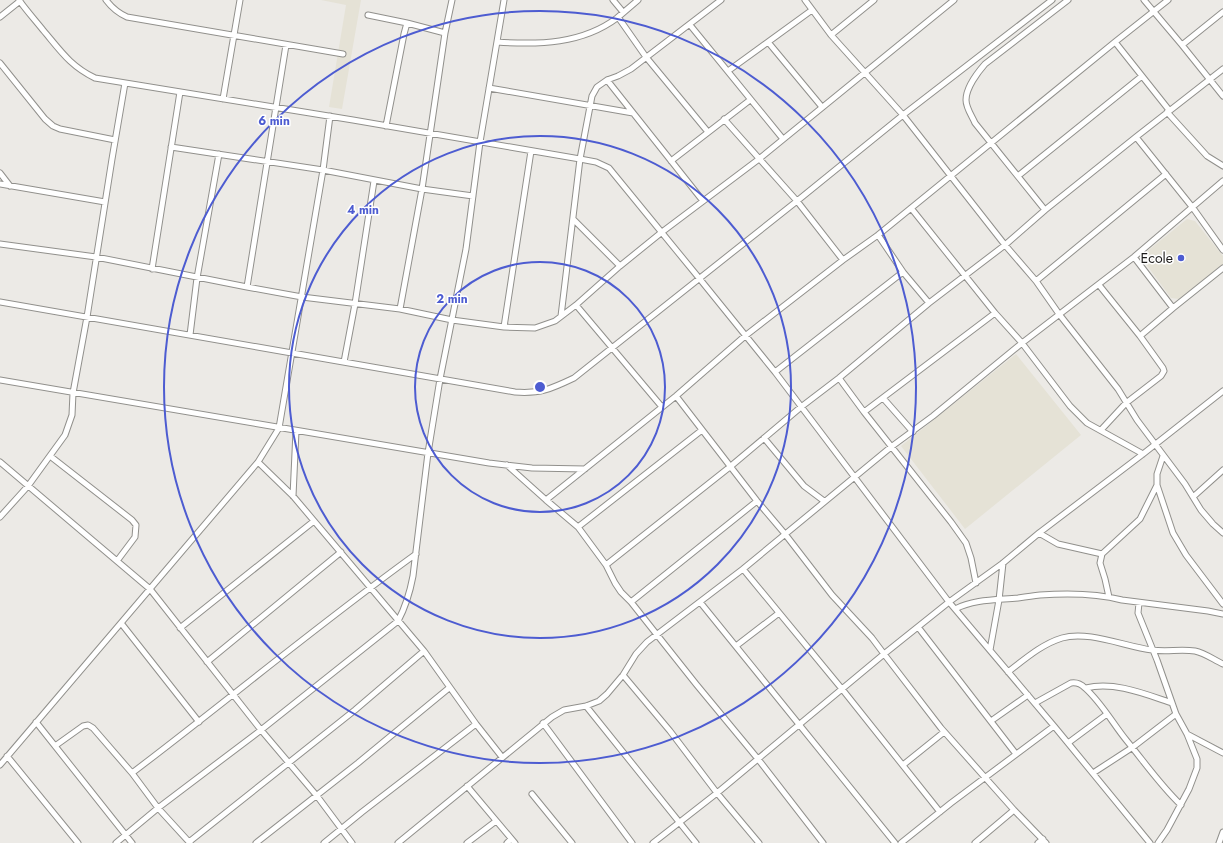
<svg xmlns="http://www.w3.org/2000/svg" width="1223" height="843" font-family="Jost,sans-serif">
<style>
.built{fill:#e5e2d6}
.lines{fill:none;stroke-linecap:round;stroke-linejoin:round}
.minor-casing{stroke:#91908c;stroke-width:7}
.minor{stroke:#fff;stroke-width:5}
.ring{fill:none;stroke:#4d5cd1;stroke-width:2}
.poi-dot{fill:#4d5cd1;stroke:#fff;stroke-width:1.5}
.labels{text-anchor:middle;stroke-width:3;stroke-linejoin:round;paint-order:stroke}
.poi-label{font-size:14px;fill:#1c1b1a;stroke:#fff;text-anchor:end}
.centre{fill:#4d5cd1;stroke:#fff;stroke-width:2}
.ring-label{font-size:12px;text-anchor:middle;font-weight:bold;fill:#4d5cd1;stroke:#fff;stroke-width:3;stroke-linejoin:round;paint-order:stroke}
</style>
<rect width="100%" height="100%" fill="#eceae6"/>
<path class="built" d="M321,0H361L342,109L329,107L346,5Z
M1187,219L1195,221L1223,256V264L1179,299L1171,298L1143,260L1145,253Z
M1016,354L1081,435L965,529L901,446Z"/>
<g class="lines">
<defs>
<path id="minor" d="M19,0C26,10 35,20 43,30C60,50 70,66 95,78L353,120L580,159L596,162L609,168L699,278L775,372L949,602L1054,726L951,803L901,843
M106,0C112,8 118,13 127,17L343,54
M613,0L623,12
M805,0L831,35L903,115L1005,245L1036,281L1059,314L1118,389L1137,420L1185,484L1201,510L1213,524L1223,533
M1144,0L1182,45L1223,96
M368,15L407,23L445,33
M0,17L20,1
M618,17L646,57L708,132
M690,25L783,139
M831,35L874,0
M497,42C539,45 582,44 617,18C624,12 631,6 638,0
M768,42L822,107
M1115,42L1169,110
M1182,45L1223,12
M0,63L45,119L53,126L60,129L115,140
M728,71L812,10
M607,80L703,201
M489,88L633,113
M223,99L240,0
M1167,112L1207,156L1223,166
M724,119L797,201L843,260
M386,126L404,34L407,23
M1136,137L1193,208L1223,250
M171,147L323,170L422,189L473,196
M671,161L750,100
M0,173L10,186
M1018,176L1142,76
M0,184L105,202
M911,208L995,313L1022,343L1070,406L1087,423L1143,454
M1045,210L975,123C972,116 966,108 966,100C966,88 978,72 985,64L1068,0
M573,219L620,266
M878,235L903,272L929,303
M0,244L96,257L247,287L302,297L400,309L452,320L504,327L535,328L555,321L576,305L620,266L662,232L759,159L954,0
M1134,257L1173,308
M152,269L180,92
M1036,281L1166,174
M1099,285L1140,336L1163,368L1164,371L1161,376L1126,403L1101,430
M247,287L286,45
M0,302L515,392C540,394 551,389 574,378L797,201L903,115L1052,0
M576,305L662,407
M400,309L422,189L445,33L452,0
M561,316L580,159L592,96L597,87L607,80L618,76L631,69L721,0
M504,327L531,151
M190,335L197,278L219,154
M1140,336L1173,308L1223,268
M344,362L355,304L374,181
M775,372L903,272
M839,378L864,412L951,522L966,543L971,558L976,583
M0,380L489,463L532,468L585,469
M676,396L757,501L785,534L832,595L872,638L884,654L941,728L1014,810L1046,843
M883,398L913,432
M864,412L995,313
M764,438L804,486L824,501
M50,456L132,520L136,525L135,537L117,561
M1163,456L1157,474V485L1173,533L1186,555L1223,604
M0,462L150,589L261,730L317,796L352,843
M258,462L293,496L424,651L476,724L502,757
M507,465L546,500L578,527L606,565L615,583L621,592L631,602L696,684L758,759L823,843
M293,496L296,431
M1193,497L1223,470
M546,500L676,396L745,336L843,260L878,235L1115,42L1168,0
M0,517L28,486L65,435L72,415L73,393L87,317L112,159L125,83
M578,527L702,430
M1039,533L1058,544L1102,554L1100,563L1105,579L1109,597
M1102,554L1140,519L1157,485
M606,565L731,466L801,407L839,378L929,303L1005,245L1045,210L1136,137L1223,69
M743,569L842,689L940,812
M631,602L757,501
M700,602L895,843
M1139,603L1138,613L1140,618L1157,660L1176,714L1187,734L1197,759V768L1189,789L1167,830L1158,843
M955,609C974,599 997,600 1018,598C1025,597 1032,596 1040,595C1067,593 1095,593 1122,600L1208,611L1223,614
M121,623L199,722
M918,627L1016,754
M180,628L314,521
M736,646L779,613
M990,650L999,600L1003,563
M207,662L341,552
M1008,672C1025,659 1042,644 1062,638C1088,630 1126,647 1152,650C1166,652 1181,649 1195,651C1205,653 1214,660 1223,664
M623,675L670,731L717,793L759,843
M1086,688C1114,681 1145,694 1172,703
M1035,703L1071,683C1077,682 1081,684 1085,688C1102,703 1113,724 1127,741C1145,763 1161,786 1181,805
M586,706L696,843
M991,721L1028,695
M36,722L132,843
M543,723L632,843
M1054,726L1150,843
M1187,734L1223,753
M1068,743L1107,714
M55,746L83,726L88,725L93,728L132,773L158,808L190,843
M7,756L78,843
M0,765L258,462L279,428L323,170L330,116
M903,765L944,732
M132,773C227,701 319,624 416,554
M1093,773L1133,747L1176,714
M467,786L515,843
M532,794L572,843
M189,842L355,710L424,651
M116,843L158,808L261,730L398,621C406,606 410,592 413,576L428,453L440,379L466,249L480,142L504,0
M256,843L358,763L449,688
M324,843L362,812L476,724
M398,843L552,717L564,710L586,706L599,701L607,694L623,675L636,654L647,642L743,569L891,447L933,416L1022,343L1134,257L1223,181
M467,843L496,821
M507,843L511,839
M653,843L717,793L884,654L949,602L1003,563L1039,533L1143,454L1223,391
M975,843L1014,810
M1038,843L1043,839
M1219,843L1223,832"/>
</defs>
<use href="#minor" class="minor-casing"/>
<use href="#minor" class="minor"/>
</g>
<g class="ring">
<circle cx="540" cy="387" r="125"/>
<circle cx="540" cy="387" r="251"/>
<circle cx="540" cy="387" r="376"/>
</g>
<circle class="poi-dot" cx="1181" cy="258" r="4"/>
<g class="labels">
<g class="poi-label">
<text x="1173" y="263">Ecole</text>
</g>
</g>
<circle cx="540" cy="387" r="6" class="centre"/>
<g class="ring-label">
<text x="274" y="125">6 min</text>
<text x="363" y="214">4 min</text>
<text x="452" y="303">2 min</text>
</g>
</svg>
